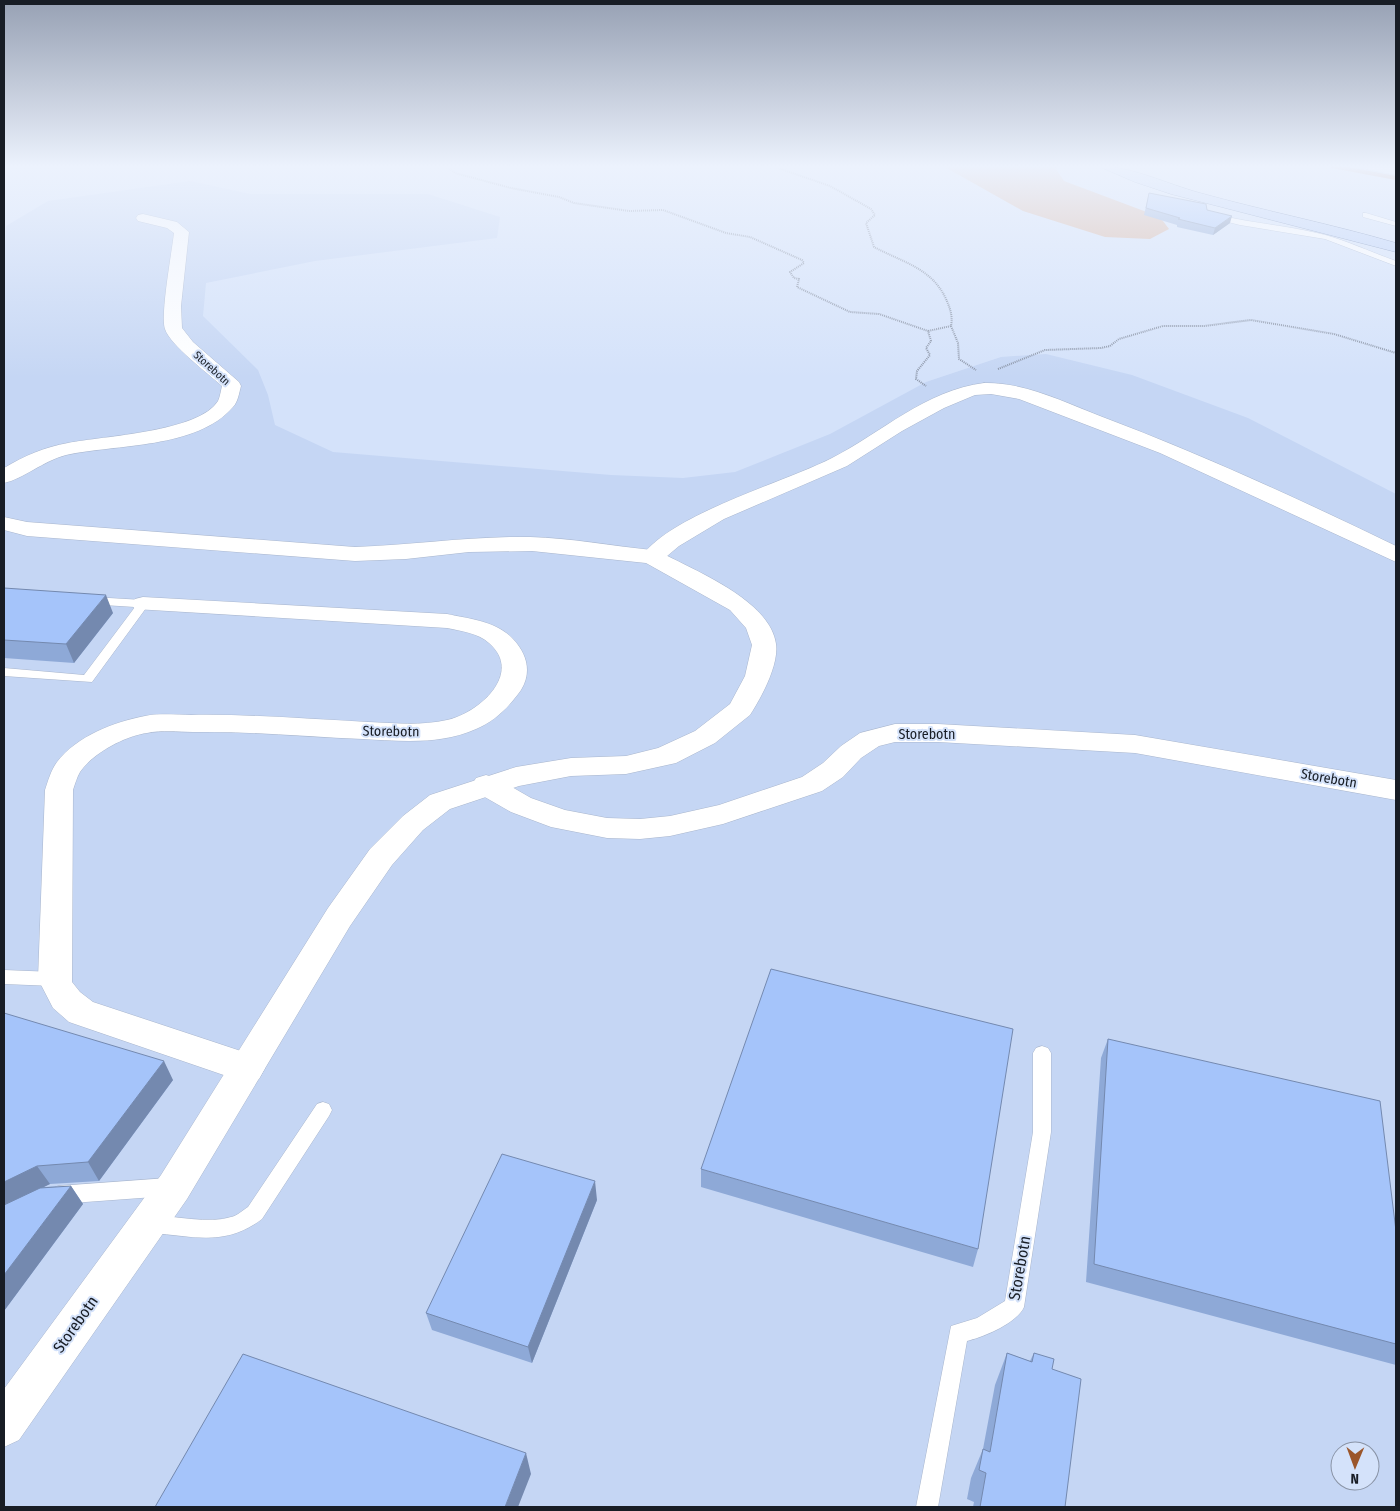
<svg xmlns="http://www.w3.org/2000/svg" width="1400" height="1511" font-family="'Fira Sans Condensed',sans-serif">
<style>
.built{fill:#c5d6f4;fill-rule:evenodd}
.green{fill:#d8b29d}
.lines{fill:none;stroke-linecap:round;stroke-linejoin:round}
.stream{stroke:#be8565;stroke-width:4}
.service-casing{stroke:#a9b6cd;stroke-width:1}
.minor-casing{stroke:#a9b6cd;stroke-width:1}
.tertiary-casing{stroke:#a9b6cd;stroke-width:1}
.secondary-casing{stroke:#a9b6cd;stroke-width:1}
.primary-casing{stroke:#667eab;stroke-width:1}
.path{stroke:#8a94a6;stroke-width:2;stroke-dasharray:1 1;stroke-linecap:butt}
.service{fill:#fff;fill-rule:evenodd}
.minor{fill:#fff;fill-rule:evenodd}
.tertiary{fill:#fff;fill-rule:evenodd}
.secondary{fill:#fff;fill-rule:evenodd}
.primary{fill:#bcd1f8;fill-rule:evenodd}
.wall{fill:#8ea9d7}
.shaded-wall{fill:#7489af}
.building{fill:#a5c4fa;stroke:#7489af}
.labels{text-anchor:middle;stroke-width:4;stroke-linejoin:round;paint-order:stroke}
.far-street-label{font-size:11px;fill:#181d25;stroke:#d4e2fa}
.street-label{font-size:14px;fill:#181d25;stroke:#d4e2fa}
.near-street-label{font-size:16px;fill:#181d25;stroke:#d4e2fa}
</style>
<rect width="100%" height="100%" fill="#d4e2fa"/>
<path class="built" d="M190,181L250,194H428L500,217L497,238L315,261L206,283L203,316L258,370L268,395L275,425L333,452L611,475L683,478L735,472L830,434L926,382L1001,357L1046,354L1132,375L1248,418L1396,494V1507H4V259L6,226L48,201ZM1340,1451H1370V1481H1340Z"/>
<path class="green" d="M943,166H1058L1056,169L1064,181L1160,217L1169,229L1150,239L1105,237L1023,211Z"/>
<g class="lines">
<path class="stream" d="M1332,166L1396,178"/>
<defs>
<path id="service" d="M1366,213L1396,222V226L1363,217V213Z
M1215,214C1249,223 1283,225 1317,233C1344,239 1370,252 1396,261V266L1325,239L1240,225L1212,218L1211,216Z
M92,597L143,600L149,604L92,682L4,676V668L84,675L135,607L88,604L86,601L88,598Z
M4,970L54,972L60,974L62,979L60,984L54,986L4,984Z
M1042,1046L1048,1048L1051,1053V1132L1024,1307C1017,1323 984,1337 967,1341L938,1507H916L951,1326L977,1318L1005,1301L1033,1132V1053L1036,1048Z
M323,1102L329,1104L332,1110L329,1116L262,1219C225,1247 194,1236 151,1233L144,1231L141,1224L144,1217L151,1215C174,1216 210,1224 231,1217C237,1216 243,1210 248,1207L317,1104Z
M168,1178L175,1181L178,1187L175,1193L168,1196L58,1204L51,1201L48,1195L51,1189L58,1186Z"/>
<path id="minor" d="M984,383C1024,382 1064,402 1100,416C1201,454 1299,499 1396,546V562L1160,453L1019,399L991,394L975,395L944,408L902,431L847,466L724,519L679,546L660,562L652,564L644,562L641,557C671,514 783,483 832,458C881,433 926,390 984,383Z
M143,597L447,614C470,619 496,621 513,639C527,654 532,672 521,690C509,707 495,721 476,729C440,745 401,741 363,739C307,737 250,731 193,732C178,732 162,730 147,733C125,736 93,753 80,772C77,777 75,784 73,790L72,982L80,992L93,1002L259,1057L265,1068L259,1079L247,1083L69,1022L53,1008L38,979L45,790C48,781 51,770 57,762C77,736 114,722 145,716C160,713 176,715 191,715C250,714 309,719 368,722C394,723 421,726 447,720C479,713 524,673 489,643C478,633 461,631 447,628L135,609L131,604L135,599Z
M895,724H938L1135,735L1396,780V800L1135,753L938,742H895L879,746L861,758L843,777L822,791L723,824L670,836L640,839L607,838L551,827L511,812L476,792L472,785L476,778L486,775L496,778L531,798L565,810L607,818L640,819L670,816L719,805L802,777L823,763L841,746L860,733Z"/>
<path id="tertiary" d="M143,214L177,222L189,232L181,306L182,328L193,342L239,382L241,386C239,393 238,402 233,407C197,449 116,444 66,455C43,461 23,479 4,483V468C24,456 45,447 68,443C103,436 199,432 218,401C220,397 221,390 222,386C209,374 170,345 165,329C160,316 172,251 174,233L167,228L138,221L136,218L138,215Z
M4,517L27,522L355,547C414,545 472,536 530,537C571,538 612,546 652,550L660,552C695,571 770,600 776,644C779,665 761,698 750,715L715,743L676,763L626,774L571,776L519,786L450,809L423,830L392,865L350,926L187,1199L19,1440L4,1447V1389L161,1175L328,908L370,849L403,816L430,795L516,767L571,758L626,756L658,748L695,731L730,704L745,676L752,645L746,628L730,610L646,563L532,551L469,552L406,559L355,561L27,536L4,530Z"/>
<path id="secondary" d="M1365,166L1396,167V175L1366,169Z"/>
<path id="primary" d="M1098,166C1131,166 1167,184 1200,193C1265,211 1331,224 1396,243V252L1171,194L1135,182Z"/>
</defs>
<use href="#service" class="service-casing"/>
<use href="#minor" class="minor-casing"/>
<use href="#tertiary" class="tertiary-casing"/>
<use href="#secondary" class="secondary-casing"/>
<use href="#primary" class="primary-casing"/>
<path class="path" d="M446,166L455,173L511,188L559,197L574,203L629,211L663,210L726,233L750,237L802,260L804,263L790,272L794,278L799,279L797,287L850,312L879,314L928,331L931,341L926,348L930,355L917,371L916,379L926,386
M772,166L830,186L871,209L875,215L866,223L874,247C902,262 932,268 946,299C950,308 953,316 951,326L928,331
M951,326L958,343L959,359L976,370
M998,369L1045,350L1101,348L1110,346L1119,339L1163,326H1204L1251,320L1334,334L1396,353"/>
<use href="#service" class="service"/>
<use href="#minor" class="minor"/>
<use href="#tertiary" class="tertiary"/>
<use href="#secondary" class="secondary"/>
<use href="#primary" class="primary"/>
</g>
<path class="wall" d="M1149,193L1207,210L1230,223L1213,235L1177,227V225L1144,215Z
M4,588L113,613L74,663L4,658Z
M4,1013L173,1080L99,1181L50,1184L43,1187L71,1186L83,1204L4,1311Z
M1108,1039L1396,1231V1365L1086,1282L1101,1058Z
M701,1169L978,1249L973,1267L701,1187Z
M597,1200L532,1363L432,1330L426,1313Z
M1007,1353L1030,1361L1034,1353L1052,1369L1065,1507H973L974,1502L967,1499L971,1478L983,1449L995,1385Z"/>
<path class="shaded-wall" d="M1232,216L1230,223L1213,235L1215,228Z
M106,595L113,613L74,663L66,644Z
M164,1061L173,1080L99,1181L88,1162Z
M37,1166L50,1184L4,1207V1182Z
M595,1181L597,1200L532,1363L528,1347Z
M71,1186L83,1204L4,1311V1275Z
M526,1453L531,1474L518,1507H505Z"/>
<path class="building" d="M1149,193L1206,204L1207,210L1232,216L1215,228L1178,219L1180,218L1146,208Z
M4,588L106,595L66,644L4,640Z
M771,969L1013,1029L978,1249L701,1169Z
M4,1013L164,1061L88,1162L37,1166L4,1182Z
M1108,1039L1380,1101L1396,1231V1344L1094,1264Z
M502,1154L595,1181L528,1347L426,1313Z
M71,1186L4,1275V1205L40,1188Z
M1007,1353L1032,1362L1034,1353L1054,1359L1052,1369L1081,1379L1065,1507H980L986,1473L979,1470L983,1449L990,1452Z
M243,1354L526,1453L505,1507H155Z"/>
<linearGradient id="sky" x2="0" y2="1"><stop stop-color="#97a1b4"/><stop offset="0.44" stop-color="#ecf2fd"/><stop offset="1" stop-color="#ecf2fd" stop-opacity="0"/></linearGradient>
<rect width="1400" height="378" fill="url(#sky)"/>
<g class="labels">
<g class="far-street-label">
<text transform="translate(212 368) rotate(42)" y="4">Storebotn</text>
</g>
<g class="street-label">
<text transform="translate(391 731) rotate(1)" y="5">Storebotn</text>
<text x="927" y="739">Storebotn</text>
<text transform="translate(1329 778) rotate(10)" y="5">Storebotn</text>
</g>
<g class="near-street-label">
<text transform="translate(1019 1268) rotate(-80)" y="6">Storebotn</text>
<text transform="translate(75 1324) rotate(-55)" y="6">Storebotn</text>
</g>
</g>
<rect width="1400" height="1511" fill="none" stroke="#181d25" stroke-width="10"/>
<g transform="translate(1355 1466) rotate(181)"><circle r="24" fill="#d4e2fa" stroke="#8993a5"/>
<path d="M0-4L9 19L0 12L-9 19Z" fill="#9b562b"/>
<text y="-8" font-size="14" font-weight="bold" text-anchor="middle" fill="#181d25">N</text>
</g>
</svg>
